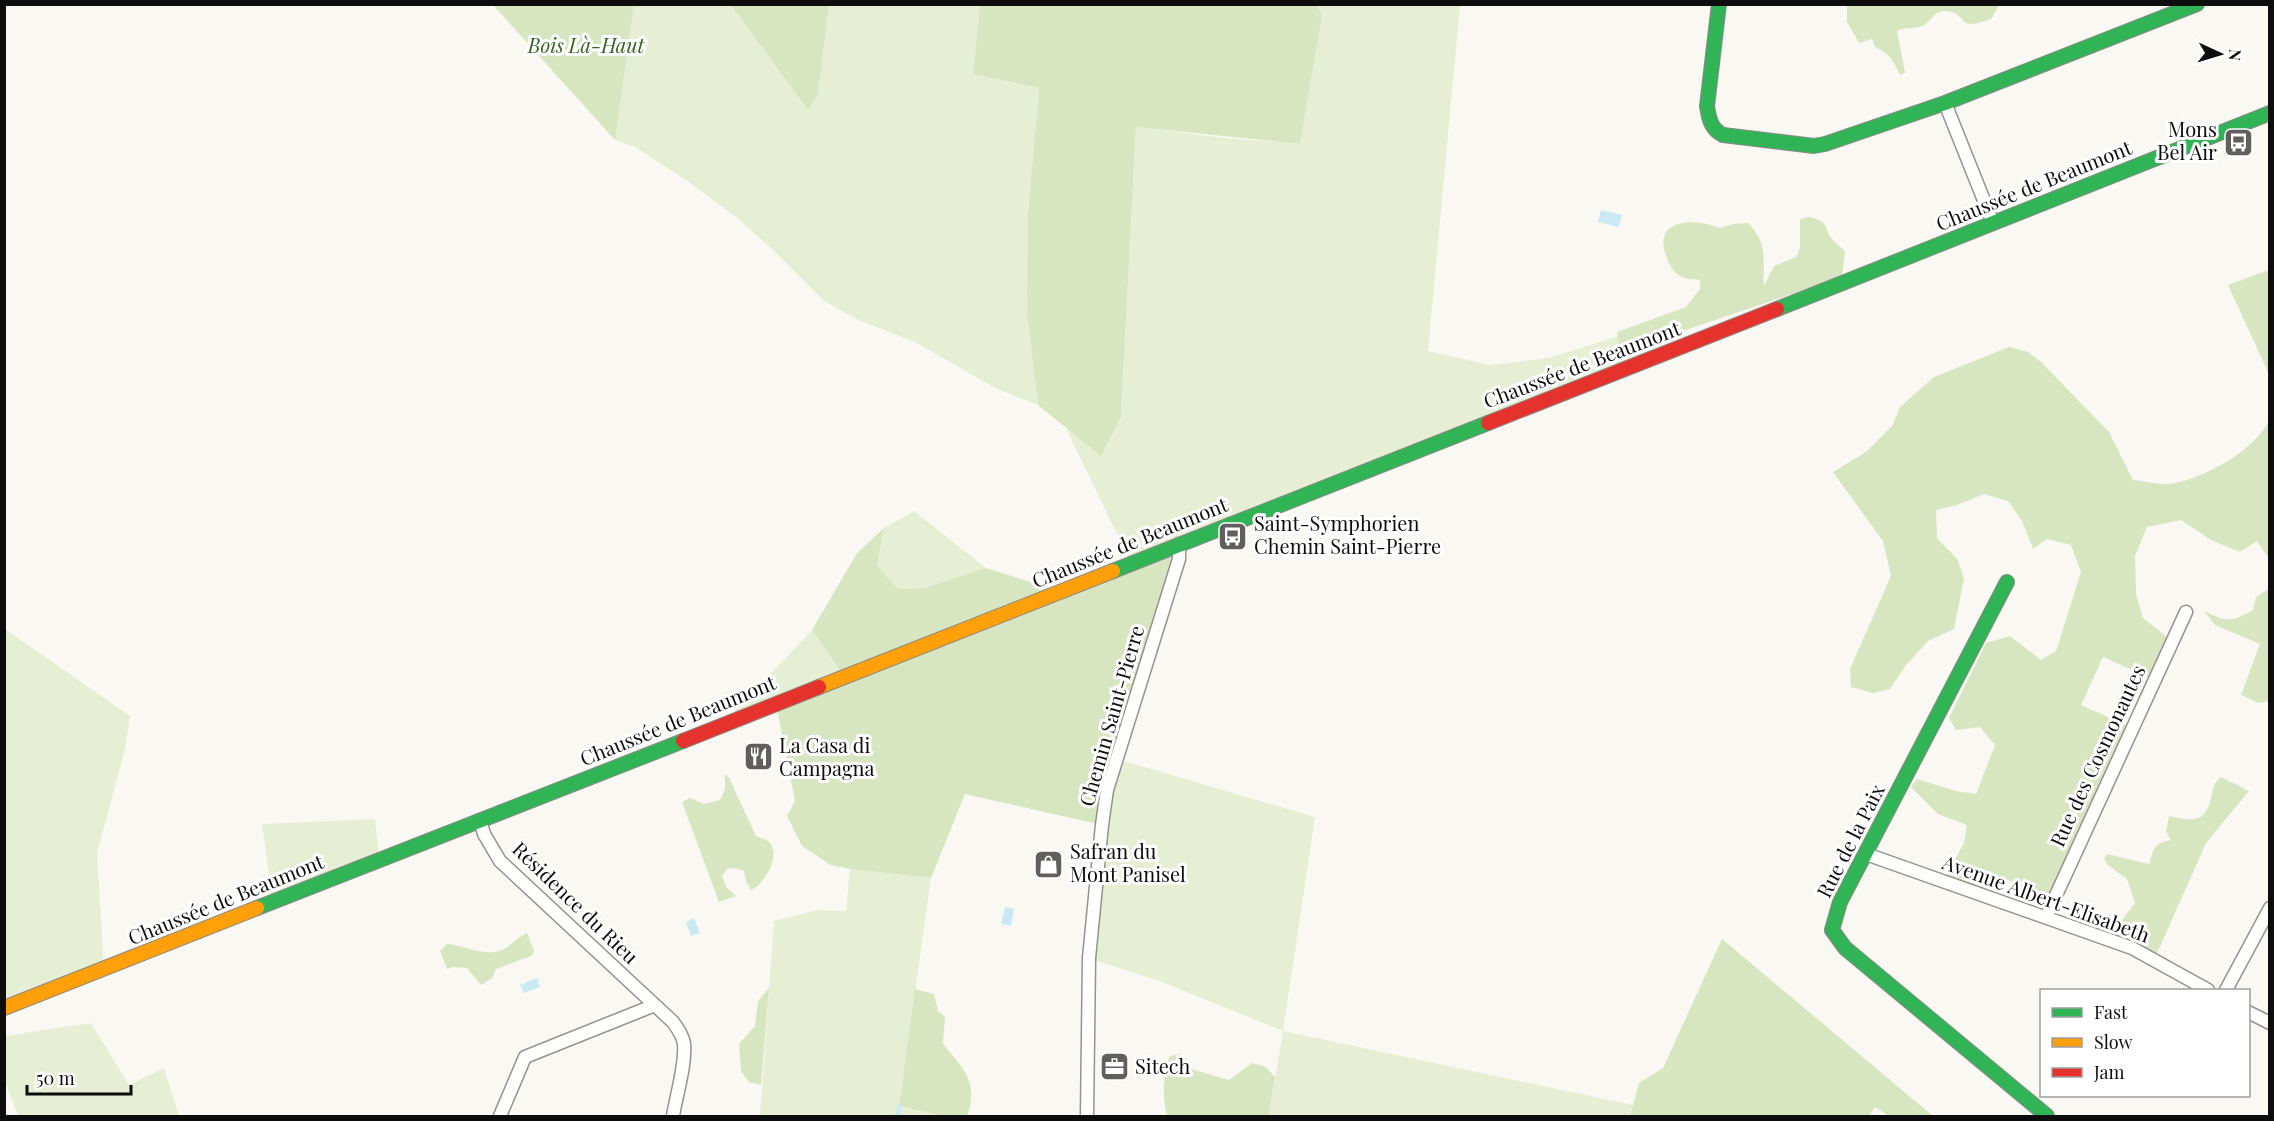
<svg xmlns="http://www.w3.org/2000/svg" width="2274" height="1121" font-family="'Playfair Display',serif">
<style>
.green{fill:#e6efd3}
.forest{fill:#d7e6c1}
.water{fill:#cae9f3}
.lines{fill:none;stroke-linecap:round;stroke-linejoin:round}
.stream{stroke:#cae9f3;stroke-width:4.5}
.street-casing{stroke:#949390;stroke-width:15}
.fast-casing{stroke:#8a8987;stroke-width:16}
.slow-casing{stroke:#8a8987;stroke-width:16}
.jam-casing{stroke:#8a8987;stroke-width:16}
.street{stroke:#fefefd;stroke-width:12}
.fast{stroke:#30b455;stroke-width:14}
.slow{stroke:#ff9f0a;stroke-width:14}
.jam{stroke:#e5322d;stroke-width:14}
.labels{text-anchor:middle;stroke-width:6;stroke-linejoin:round;paint-order:stroke}
.park-label{font-size:20px;font-style:italic;fill:#346220;stroke:#fff}
.poi-label{font-size:20px;fill:#0d0d0d;stroke:#fff;text-anchor:start}
.street-label{font-size:20px;fill:#0d0d0d;stroke:#fff}
</style>
<rect width="100%" height="100%" fill="#faf8f2"/>
<path class="green" d="M634,5H731L808,109L818,94L829,5H980L974,74L1039,88L1028,213L1027,314L1038,405L997,389L915,342L856,319L824,301L771,248L736,217L689,182L635,147L615,140Z
M1318,5H1460L1428,351L1490,365L1549,358L1638,330L1654,358L1131,563L1066,428L1101,455L1121,417L1136,127L1226,138L1300,144L1322,16Z
M914,511L986,568L924,588L898,589L877,565L884,528Z
M5,629L130,716L125,749L97,853L104,969L5,1008Z
M812,630L845,676L722,725Z
M1117,759L1315,817L1283,1031L1633,1105L1630,1116H1269L1283,1031L1162,982L1089,958Z
M375,819L379,861L273,902L262,824Z
M850,869L931,878L899,1106L943,1116H760L774,921L818,910L846,911Z
M91,1023L129,1085L164,1068L179,1116H18L5,1081V1036Z"/>
<path class="forest" d="M493,5H634L615,140L495,7Z
M731,5H829L818,94L808,110Z
M1318,5L1322,16L1300,144L1136,127L1121,417L1101,456L1038,405L1027,314L1028,213L1039,88L973,74L980,5Z
M1847,5V4L1999,5L1992,18C1956,34 1969,13 1946,11C1934,10 1933,20 1924,25C1916,30 1906,26 1897,31L1905,73L1900,75C1894,61 1889,53 1875,47L1872,39L1859,43L1847,22Z
M1809,217C1831,221 1823,230 1834,241C1838,245 1841,247 1845,252L1842,277L1621,352L1617,332L1686,307L1700,289V280C1695,279 1689,280 1685,278C1678,276 1672,270 1669,263C1648,220 1690,216 1720,228L1733,224L1748,223C1769,244 1762,259 1764,286L1774,266L1796,257L1800,248V219Z
M2269,270H2270L2269,374L2228,285Z
M2009,347L2028,352L2041,362L2109,432L2133,480C2145,481 2159,485 2170,484C2203,479 2254,451 2269,421V559L2257,541L2240,552L2211,540L2181,520L2147,527L2135,556L2136,594L2143,618L2172,641L2155,680L2103,657L2081,705L2133,728L2046,917L2036,894L2002,877L1982,895L1943,881L1964,843L1967,825L1938,814L1911,787L1917,779L1956,791L1976,794L1995,745L1980,727L1956,730L1949,718L1986,643L2010,636L2041,660L2056,651L2081,572L2071,545L2047,539L2033,549L2022,521L2008,501L1984,494L1957,505L1936,510L1937,538L1957,559L1964,578L1954,629L1928,641L1906,665L1890,689L1873,693L1851,687L1850,669L1891,576L1883,541L1833,472L1866,452L1892,426L1900,407L1934,377Z
M884,528L877,565L898,589L924,588L986,568L1059,591L1179,544L1102,825L965,794L931,878L850,869L831,865L802,846L787,816L795,801L776,703L844,676L812,630L857,553Z
M2269,585V701L2258,703L2241,695L2260,644L2215,625L2204,611C2227,622 2230,623 2253,610L2256,597L2267,590Z
M725,774L729,778L756,836C761,838 767,840 770,843C781,856 764,885 751,890L746,881L744,871L735,868L727,869L722,876L726,887L736,896L719,902L682,802L690,798L704,804L720,800L725,789Z
M2221,777L2249,791L2206,843L2154,960L2112,941L2119,924L2135,903L2127,879L2108,865L2104,858L2107,854L2149,864C2154,848 2154,843 2171,840L2166,831L2169,816C2193,822 2207,823 2212,794C2214,785 2214,783 2221,777Z
M527,933L534,951L531,956L496,969L492,978L481,985L467,968L453,967L447,969L440,951L447,944C464,945 481,956 499,951C510,948 515,938 527,933Z
M1722,939L1933,1116H1889L1875,1107L1869,1116H1630L1639,1083L1663,1068Z
M769,988L761,1085L749,1082L741,1071L739,1044L755,1026L758,1001Z
M915,989L934,994L938,1011L945,1017L943,1044C964,1069 979,1083 967,1116H943L899,1106Z
M1181,1054L1187,1059L1191,1069L1229,1080L1252,1063L1266,1067L1275,1077L1269,1116H1167C1162,1098 1163,1074 1170,1056Z"/>
<path class="water" d="M1601,210L1622,215L1619,227L1598,222Z
M1005,907L1014,909L1011,926L1001,924Z
M694,918L700,933L691,936L686,922Z
M537,978L540,987L524,993L520,985Z"/>
<g class="lines">
<path class="stream" d="M898,1116L899,1106"/>
<defs>
<path id="street" d="M1945,103L1993,223
M480,820L484,834L500,861L673,1022C678,1029 683,1036 684,1044C686,1065 676,1096 673,1116
M1866,854L2132,948L2208,990
M2046,917L2186,612
M2226,990L2270,908
M2248,1012L2270,1023
M500,1116L525,1057L655,1005
M1087,1116L1089,958L1102,825L1107,790L1179,559V544"/>
<path id="fast" d="M1719,4L1707,106C1709,119 1711,129 1723,135L1814,146L1825,144L1945,103L2197,4
M1777,309L2270,113
M1113,571L1488,423
M2007,582L1840,902L1832,930L1845,948L2047,1116
M257,908L683,741"/>
<path id="slow" d="M819,687L1113,571
M4,1008L257,908"/>
<path id="jam" d="M1488,423L1777,309
M683,741L819,687"/>
</defs>
<use href="#street" class="street-casing"/>
<use href="#fast" class="fast-casing"/>
<use href="#slow" class="slow-casing"/>
<use href="#jam" class="jam-casing"/>
<use href="#street" class="street"/>
<use href="#fast" class="fast"/>
<use href="#slow" class="slow"/>
<use href="#jam" class="jam"/>
</g>
<defs>
<symbol id="bus-square" viewBox="-11 -11 22 22"><rect x="-9" y="-9" width="18" height="18" rx="4" fill="#605f5d" stroke="#fff"/><path d="M-5-6H5V4H4V6H2V4H-2V6H-4V4H-5ZM-3.5-4V0h7V-4ZM-3.5 1.2v1.5H-2V1.2ZM2 1.2v1.5H3.5V1.2Z" fill="#fff"/></symbol>
<symbol id="restaurant-square" viewBox="-11 -11 22 22"><rect x="-9" y="-9" width="18" height="18" rx="4" fill="#605f5d" stroke="#fff"/><path d="M-5-6h1v4h1v-4h1v4h1v-4h1v5L-1.5 .5V6h-2V.5L-5-1ZM5-6V6H3V1.5H1.5Q1.5-4 5-6Z" fill="#fff"/></symbol>
<symbol id="shop-square" viewBox="-11 -11 22 22"><rect x="-9" y="-9" width="18" height="18" rx="4" fill="#605f5d" stroke="#fff"/><path d="M-5-2.5h2.3a2.7 3.5 0 0 1 5.4 0H5L5.5 6h-11ZM-1.5-2.5h3a1.5 2.3 0 0 0-3 0Z" fill="#fff"/></symbol>
<symbol id="office-square" viewBox="-11 -11 22 22"><rect x="-9" y="-9" width="18" height="18" rx="4" fill="#605f5d" stroke="#fff"/><path d="M-6-3h4V-5.5h4V-3h4V5H-6ZM-1-4.5V-3h2v-1.5ZM-6 0V1H6V0Z" fill="#fff"/></symbol>
</defs>
<g fill-rule="evenodd">
<use href="#bus-square" x="2222" y="126" width="33" height="33"/>
<use href="#bus-square" x="1216" y="520" width="33" height="33"/>
<use href="#restaurant-square" x="742" y="740" width="33" height="33"/>
<use href="#shop-square" x="1032" y="848" width="33" height="33"/>
<use href="#office-square" x="1098" y="1050" width="33" height="33"/>
</g>
<g class="labels">
<g class="park-label">
<text x="586" y="53">Bois Là-Haut</text>
</g>
<g class="poi-label">
<text x="2217" y="137" text-anchor="end">Mons<tspan x="2217" dy="23">Bel Air</tspan></text>
<text x="1254" y="531">Saint-Symphorien<tspan x="1254" dy="23">Chemin Saint-Pierre</tspan></text>
<text x="779" y="753">La Casa di<tspan x="779" dy="23">Campagna</tspan></text>
<text x="1070" y="859">Safran du<tspan x="1070" dy="23">Mont Panisel</tspan></text>
<text x="1135" y="1074">Sitech</text>
</g>
<g class="street-label">
<text transform="translate(2034 186) rotate(-22)" y="7">Chaussée de Beaumont</text>
<text transform="translate(1582 365) rotate(-21)" y="7">Chaussée de Beaumont</text>
<text transform="translate(1130 543) rotate(-22)" y="7">Chaussée de Beaumont</text>
<text transform="translate(1112 716) rotate(-74)" y="7">Chemin Saint-Pierre</text>
<text transform="translate(678 721) rotate(-22)" y="7">Chaussée de Beaumont</text>
<text transform="translate(2098 756) rotate(-65)" y="7">Rue des Cosmonautes</text>
<text transform="translate(1851 841) rotate(-63)" y="7">Rue de la Paix</text>
<text transform="translate(2046 899) rotate(20)" y="7">Avenue Albert-Elisabeth</text>
<text transform="translate(226 900) rotate(-22)" y="7">Chaussée de Beaumont</text>
<text transform="translate(575 903) rotate(44)" y="7">Résidence du Rieu</text>
</g>
</g>
<rect width="2274" height="1121" fill="none" stroke="#0d0d0d" stroke-width="12"/>
<rect x="2040" y="989" width="210" height="108" fill="#ffffff" stroke="#9e9e9e" stroke-width="1.5"/>
<rect x="2052" y="1008" width="30" height="9" fill="#30b455" stroke="#9e9e9e" stroke-width="1.5"/>
<text x="2094" y="1019" font-size="18" fill="#0d0d0d">Fast</text>
<rect x="2052" y="1038" width="30" height="9" fill="#ff9f0a" stroke="#9e9e9e" stroke-width="1.5"/>
<text x="2094" y="1049" font-size="18" fill="#0d0d0d">Slow</text>
<rect x="2052" y="1068" width="30" height="9" fill="#e5322d" stroke="#9e9e9e" stroke-width="1.5"/>
<text x="2094" y="1079" font-size="18" fill="#0d0d0d">Jam</text>
<g transform="translate(2220 54) rotate(94)" stroke="#ffffff" stroke-width="4.5" paint-order="stroke">
<path d="M0-4.5L10 22L0 15L-10 22Z" fill="#0d0d0d"/>
<text y="-9" font-size="16" font-weight="bold" text-anchor="middle" fill="#0d0d0d">N</text>
</g>
<path d="M27 1085v9h104v-9" fill="none" stroke="#0d0d0d" stroke-width="3"/>
<text x="36" y="1085" font-size="18" fill="#0d0d0d" stroke="#ffffff" stroke-width="4.5" paint-order="stroke">50 m</text>
</svg>
